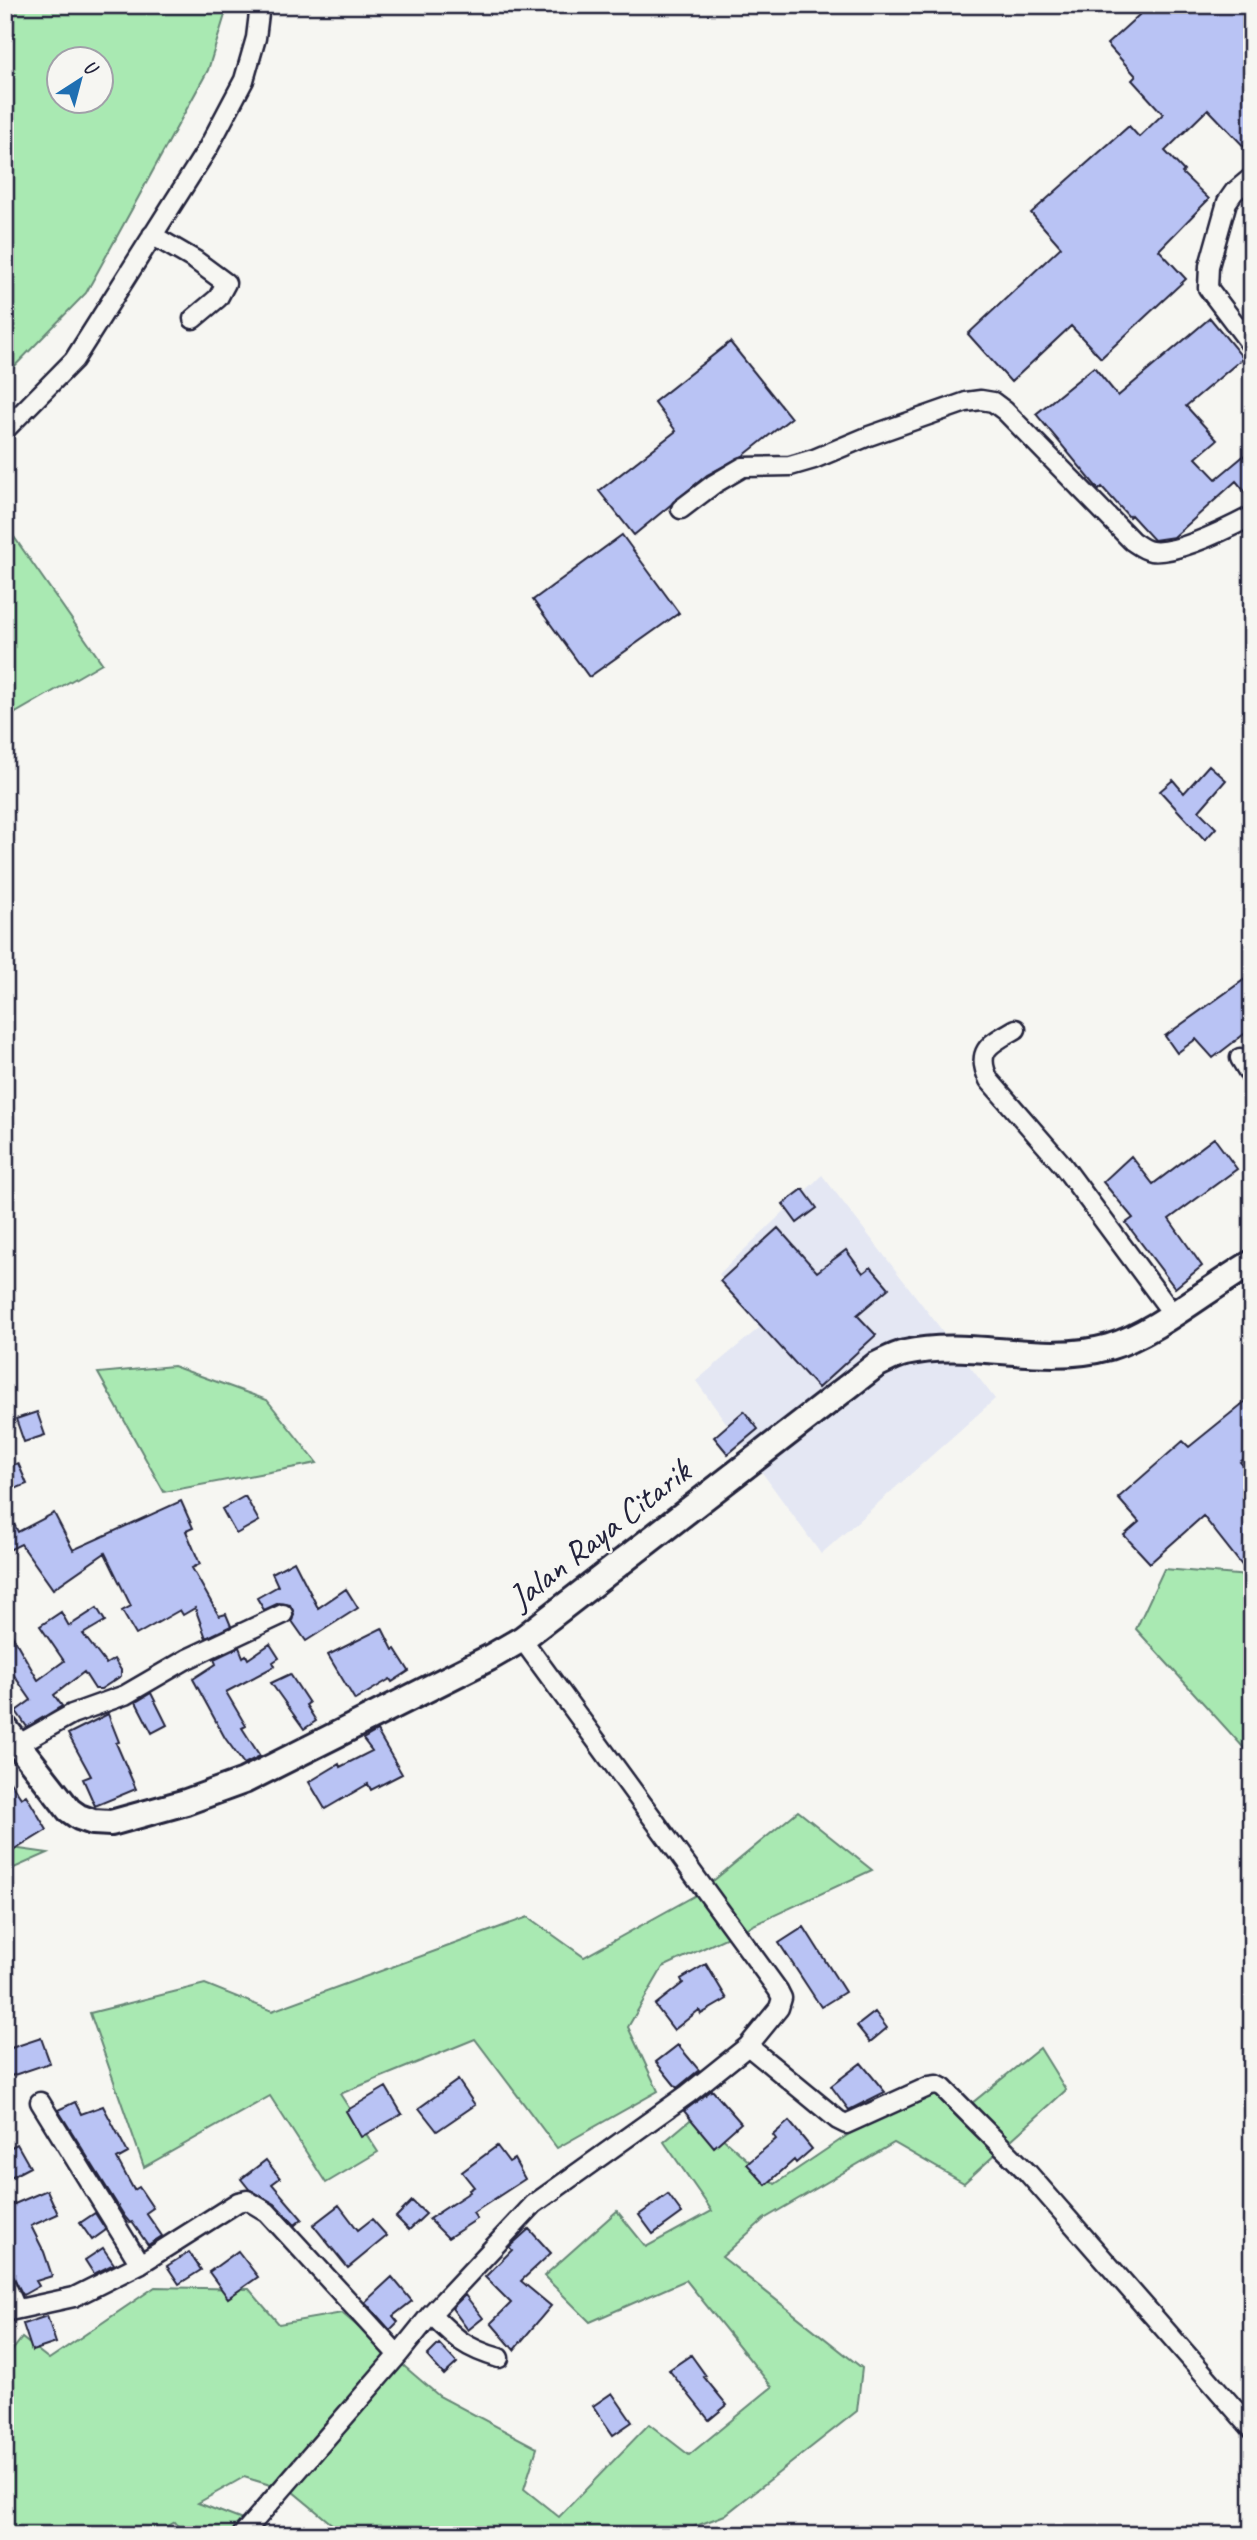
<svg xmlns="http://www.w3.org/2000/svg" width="1257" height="2540" font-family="Caveat,sans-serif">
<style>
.built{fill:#e4e7f3}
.green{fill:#a9e9b2;stroke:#668676;stroke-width:2;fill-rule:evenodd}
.building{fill:#b9c3f4;stroke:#22223b;stroke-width:2}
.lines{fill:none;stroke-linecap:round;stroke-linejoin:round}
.street-casing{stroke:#22223b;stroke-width:23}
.secondary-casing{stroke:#22223b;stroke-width:30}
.street{stroke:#f6f6f2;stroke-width:18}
.secondary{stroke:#f6f6f2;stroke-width:24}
.labels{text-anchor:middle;stroke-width:5;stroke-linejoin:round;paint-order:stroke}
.street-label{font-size:35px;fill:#22223b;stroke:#f6f6f2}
</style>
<rect width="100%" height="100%" fill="#f6f6f2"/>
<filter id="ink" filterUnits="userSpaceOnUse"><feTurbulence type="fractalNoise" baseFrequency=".0143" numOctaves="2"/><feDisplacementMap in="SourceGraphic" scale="14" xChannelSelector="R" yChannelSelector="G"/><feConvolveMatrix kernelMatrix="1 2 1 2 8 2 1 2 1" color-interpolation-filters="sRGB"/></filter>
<g filter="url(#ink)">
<path class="built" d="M822,1175L995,1399L821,1554L696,1381L759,1328L719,1274Z"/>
<path class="green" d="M5,5H228L208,70L86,293L5,376ZM60,60H102V102H60Z
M5,524L102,663L5,719Z
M173,1366L267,1400L317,1463L164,1492L98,1373Z
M1164,1569L1249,1576L1252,1579V1757L1136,1629Z
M798,1811L872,1870L663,1967L628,2027L658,2091L557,2148L475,2039L340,2094L378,2152L326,2183L270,2096L144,2167L90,2013L205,1984L272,2011L528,1917L584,1957L696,1895Z
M5,1847L48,1853L5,1872Z
M1040,2048L1066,2090L964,2183L894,2143L764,2219L722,2257L862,2368L857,2411L725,2515L672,2535H345L293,2492L244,2477L198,2503L281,2535H186L175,2522L153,2535H5V2360L22,2338L49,2359L155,2287L249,2289L279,2324L342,2313L439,2396L537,2448L524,2489L559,2517L649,2424L689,2455L772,2387L686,2280L590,2322L544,2276L617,2211L646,2247L712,2211L664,2142L696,2115L775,2184L916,2089L967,2107Z"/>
<path class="building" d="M1150,5H1252V155L1208,109L1165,151L1184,171L1182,173L1209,199L1159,250L1186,279L1101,358L1071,326L1011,382L968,334L1061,247L1031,213L1129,126L1139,137L1163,114L1132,80L1136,76L1107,44Z
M1210,318L1243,358L1186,406L1217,440L1196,458L1216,479L1252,449V500L1236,481L1174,537L1154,540L1131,515L1129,517L1102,487L1099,490L1036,414L1094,367L1118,396Z
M730,342L791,418L743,456L707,475L634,535L599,491L676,431L654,402Z
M622,535L679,613L589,677L533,600Z
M1209,765L1226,780L1199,811L1216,828L1205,840L1160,791L1173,780L1184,793Z
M1252,974V1028L1213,1058L1196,1039L1177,1053L1165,1036Z
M1214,1138L1237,1169L1169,1219L1202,1266L1175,1288L1126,1223L1133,1218L1103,1182L1131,1156L1153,1184Z
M803,1189L817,1208L797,1223L783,1204Z
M778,1228L817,1272L846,1250L863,1273L871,1267L889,1288L857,1315L876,1335L818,1388L720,1281Z
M1252,1396V1453L1240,1462L1252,1476V1578L1203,1516L1150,1563L1124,1535L1139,1522L1118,1498L1183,1441L1189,1447Z
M744,1411L758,1429L728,1454L714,1437Z
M37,1412L45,1435L24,1442L16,1419Z
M18,1463L27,1484L5,1493V1468Z
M245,1496L259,1521L236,1534L222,1509Z
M181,1501L193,1528L186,1531L200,1564L192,1568L219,1616L226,1614L231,1626L206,1638L195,1608L183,1615L180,1610L136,1635L122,1611L131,1606L105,1553L53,1589L21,1544L5,1552V1506L18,1532L54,1513L73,1550Z
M294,1561L318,1608L346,1589L358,1608L306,1641L292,1621L294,1614L290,1605L279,1603L264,1610L257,1598L278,1586L272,1573Z
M97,1608L105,1621L83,1634L106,1664L114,1659L121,1670V1676L101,1689H95L84,1672L54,1695L62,1706L27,1727L16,1711L31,1700L11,1671L13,1669L5,1655V1623L38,1680L64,1661L40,1626L61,1612L69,1626Z
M382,1628L393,1650L395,1649L409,1671L392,1682L390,1679L355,1700L328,1655Z
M270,1644L279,1658L273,1662L275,1666L226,1692L246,1726L242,1728L260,1756L244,1764L225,1738L193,1679L216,1664L214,1659L239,1647L243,1657L246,1655L248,1659Z
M290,1674L309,1703L306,1705L316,1721L304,1729L271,1683Z
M151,1693L167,1725L152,1733L136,1702Z
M108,1714L119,1742L116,1743L136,1789L95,1806L83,1779L91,1776L68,1734Z
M377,1731L402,1774L371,1790L368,1784L325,1809L309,1782L339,1764L340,1767L372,1751L363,1739Z
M5,1774L21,1798L26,1795L47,1830L11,1852L5,1842Z
M804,1927L845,1992L821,2007L779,1943Z
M706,1964L727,1999L701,2014L699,2010L674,2030L655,2005L683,1983L681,1979Z
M875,2012L887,2028L870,2042L857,2026Z
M41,2038L50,2063L5,2078V2050Z
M678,2045L699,2070L677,2088L656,2062Z
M861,2063L885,2092L849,2110L831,2086Z
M458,2080L475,2105L437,2131L419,2108Z
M386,2087L402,2114L361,2137L346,2111Z
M712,2090L741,2123L714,2147L684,2111Z
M75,2102L81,2114L103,2106L128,2153L117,2159L134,2190L139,2187L153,2208L146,2213L162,2236L148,2245L132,2222L130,2223L125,2217L58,2110Z
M789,2121L812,2149L796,2163L794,2160L766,2185L747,2164L776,2139L773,2135Z
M17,2144L30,2167L5,2180V2150Z
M497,2146L509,2162L514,2159L525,2179L473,2213L477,2219L448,2238L429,2219L470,2192L469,2190L474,2187L462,2172Z
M266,2160L280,2178L272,2184L302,2219L295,2225L275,2204L249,2189L241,2179Z
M47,2190L58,2214L31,2226L44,2252L52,2276L36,2281L39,2286L23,2295L5,2262V2208Z
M668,2194L682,2213L653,2234L639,2215Z
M412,2201L426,2214L409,2230L396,2217Z
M339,2205L358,2230L372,2219L387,2236L348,2268L313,2225Z
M95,2213L106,2230L92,2240L80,2223Z
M529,2229L551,2253L521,2281L551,2306L514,2350L491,2323L511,2303L485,2277L512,2250L509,2247Z
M103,2248L114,2264L94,2274L85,2260Z
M238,2251L258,2277L228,2298L209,2272Z
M189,2252L201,2270L179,2284L167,2266Z
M392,2277L412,2301L393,2316L398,2322L390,2330L365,2302Z
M465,2295L483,2318L468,2330L452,2308Z
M47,2316L56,2343L32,2351L23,2324Z
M439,2344L457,2363L444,2375L427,2356Z
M691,2355L706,2376L704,2377L727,2405L709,2420L669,2370Z
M612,2393L632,2422L613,2435L593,2406Z"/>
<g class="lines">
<defs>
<path id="street" d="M1252,177L1234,192L1227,202L1209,266L1208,288L1252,346
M152,235L195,260L226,283L218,298L193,319
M5,430L74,360L208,148L244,80L256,38L260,5
M681,509L714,484L743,467L790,466L814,459L869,436L966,402L981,400L993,402L1005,411L1132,541C1138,545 1144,550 1151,551C1176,555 1229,528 1252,516
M1016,1029C992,1043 974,1049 989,1080L1061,1163L1172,1313
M1240,1058L1252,1078
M19,1744L72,1714L125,1695L187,1659L283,1614
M748,2046L838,2120L846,2124L930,2086L937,2085L943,2088L1028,2173L1252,2429
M40,2102L140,2264
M5,2283L16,2308
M5,2312L74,2297L140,2264L238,2202L247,2200L267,2212L398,2355
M431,2314C456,2339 465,2348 499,2358
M242,2535L398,2355L431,2314L534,2204L688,2094L748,2046L779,2008L782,1998L778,1990L522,1639"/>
<path id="secondary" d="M5,1728L69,1810L79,1817L93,1822L111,1823L186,1802L244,1781L489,1658L522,1639L876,1365C885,1361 895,1355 905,1353C970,1338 1042,1366 1109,1347C1156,1333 1208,1288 1252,1263"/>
</defs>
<use href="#street" class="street-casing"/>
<use href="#secondary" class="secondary-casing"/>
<use href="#street" class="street"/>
<use href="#secondary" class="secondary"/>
</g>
</g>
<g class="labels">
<g class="street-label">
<text transform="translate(599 1534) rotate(-38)" y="12">Jalan Raya Citarik</text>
</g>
</g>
<rect width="1257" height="2540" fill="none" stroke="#f6f6f2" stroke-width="28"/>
<rect x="14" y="14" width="1229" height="2512" fill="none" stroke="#22223b" stroke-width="2.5" filter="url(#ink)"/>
<g transform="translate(80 80) rotate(36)"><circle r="33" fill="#f6f6f2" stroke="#a1a1a9" stroke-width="2"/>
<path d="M0-5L12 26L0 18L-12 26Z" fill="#1f6fb2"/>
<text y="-10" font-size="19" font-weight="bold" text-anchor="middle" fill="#22223b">U</text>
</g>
</svg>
